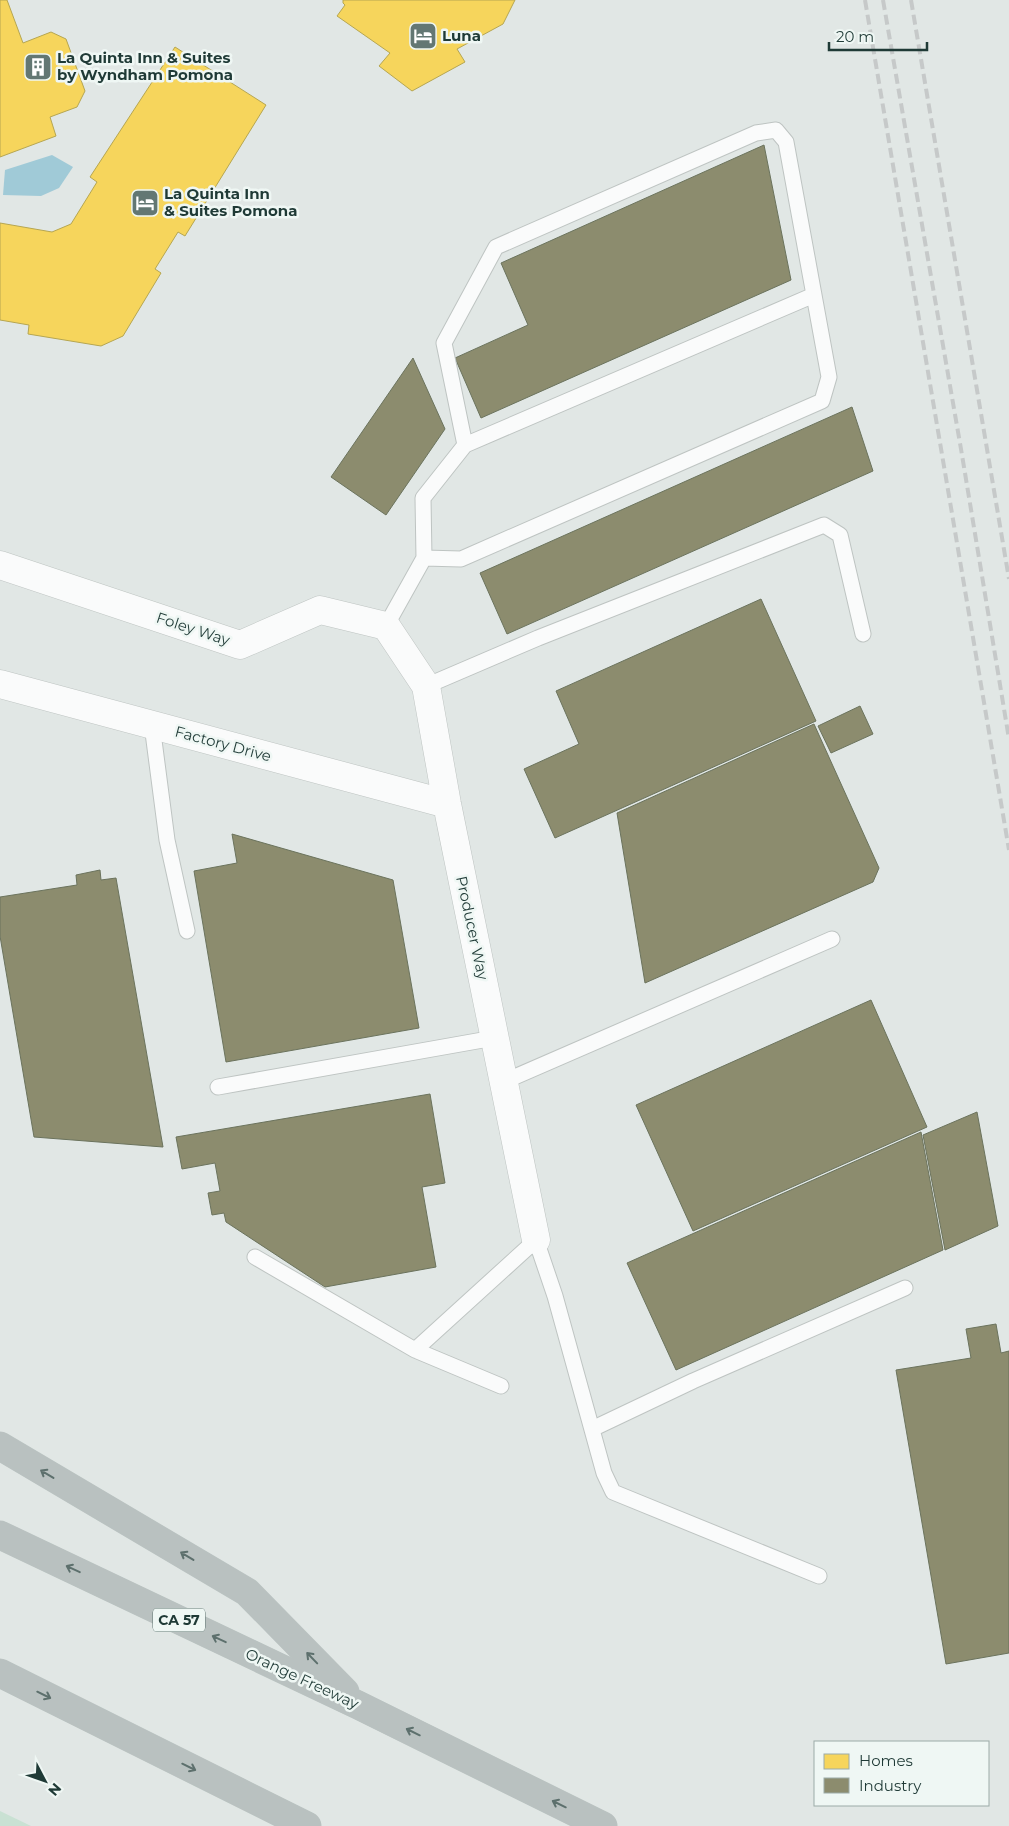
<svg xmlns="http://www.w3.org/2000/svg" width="1009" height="1826" font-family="Montserrat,sans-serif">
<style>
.green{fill:#c9e1d3}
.water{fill:#a0cad7}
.homes{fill:#f6d55c;stroke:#b6a651}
.industry{fill:#8c8c6e;stroke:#6b735d}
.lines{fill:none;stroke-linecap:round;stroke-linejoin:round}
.service-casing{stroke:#bec4c2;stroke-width:17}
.minor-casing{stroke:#bec4c2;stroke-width:29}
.motorway-casing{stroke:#bbc4c2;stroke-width:29}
.service{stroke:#fafbfb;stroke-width:15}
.minor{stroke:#fafbfb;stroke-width:28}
.motorway{stroke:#b9c1c0;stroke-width:28}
.rail{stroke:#c6c9c9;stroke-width:4;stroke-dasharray:10 5;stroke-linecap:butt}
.oneway{stroke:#5d706d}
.labels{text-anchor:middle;stroke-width:5;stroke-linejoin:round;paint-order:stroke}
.shield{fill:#eff7f4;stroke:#5d736f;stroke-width:1}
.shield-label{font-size:14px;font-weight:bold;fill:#1f3a36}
.poi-label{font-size:15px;font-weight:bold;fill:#1f3a36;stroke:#eff7f4;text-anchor:start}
.street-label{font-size:15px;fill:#1f3a36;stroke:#eff7f4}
</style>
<rect width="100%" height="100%" fill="#e1e7e5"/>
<path class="green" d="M0,1811L31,1826H0Z"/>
<path class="water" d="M52,155L73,167L59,188L41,196L3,195L5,170Z"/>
<path class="homes" d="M0,0H7L23,43L51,32L66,39L85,91L77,107L50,117L56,136L0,157Z
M343,0H515L503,24L457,49L465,62L412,91L379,66L390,53L337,16L345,5L343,3Z
M175,47L266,105L185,236L178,232L155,269L161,273L123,336L101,346L28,334L29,325L0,320V223L52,232L71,224L97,182L90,177Z"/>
<path class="industry" d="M764,145L791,280L481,418L455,358L528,325L501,263Z
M413,358L445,429L386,515L331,477Z
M852,407L873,471L507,634L480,573Z
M761,599L816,721L555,838L524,769L579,744L556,691Z
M860,706L873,734L831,753L818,726Z
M814,724L879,868L873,882L645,983L617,813Z
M232,834L393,880L419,1028L226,1062L194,871L237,863Z
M100,870L101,880L116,878L163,1147L34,1137L0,936V897L77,885L76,875Z
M871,1000L927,1127L693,1231L636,1105Z
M430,1094L445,1183L422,1187L436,1267L325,1287L226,1222L224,1213L212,1215L208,1193L220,1191L215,1163L182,1169L176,1137Z
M977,1112L998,1226L945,1250L923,1135Z
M921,1132L943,1250L676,1370L627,1263Z
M996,1324L1001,1353L1009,1351V1653L946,1664L896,1370L971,1358L966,1329Z"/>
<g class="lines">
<defs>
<path id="service" d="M465,445L814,295
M386,626L424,558L461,559L822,401L829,377L786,142L776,130L756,133L496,247L444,343L465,445L423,498L424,558
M426,686L538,638L824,525L840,535L863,634
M152,725L167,840L187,931
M503,1082L832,939
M218,1087L494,1038
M255,1257L415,1350L536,1240L555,1296L604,1473L613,1492L819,1576
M415,1350L501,1386
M592,1429L693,1381L905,1288"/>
<path id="minor" d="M0,565L240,645L320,610L386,626L426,686L447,804L536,1240
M0,684L447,804"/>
<path id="motorway" d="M0,1446L247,1592L345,1692
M0,1535L358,1705L603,1826
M0,1673L307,1826"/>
</defs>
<use href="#service" class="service-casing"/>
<use href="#minor" class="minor-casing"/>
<use href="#motorway" class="motorway-casing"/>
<use href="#service" class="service"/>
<use href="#minor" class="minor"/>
<use href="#motorway" class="motorway"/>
<path class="rail" d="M865,0L1009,850
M883,0L961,449L1009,739
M911,0L1009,579"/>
</g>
<defs><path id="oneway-shaft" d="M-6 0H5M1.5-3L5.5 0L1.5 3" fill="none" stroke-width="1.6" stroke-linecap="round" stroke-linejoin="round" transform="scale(1.25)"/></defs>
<g class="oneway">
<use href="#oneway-shaft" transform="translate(47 1474) rotate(-149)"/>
<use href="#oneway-shaft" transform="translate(187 1556) rotate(-149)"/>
<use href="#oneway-shaft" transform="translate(73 1569) rotate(-155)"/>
<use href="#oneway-shaft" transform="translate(219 1639) rotate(-155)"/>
<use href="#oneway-shaft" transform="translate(312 1658) rotate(-134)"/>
<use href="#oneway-shaft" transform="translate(44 1695) rotate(26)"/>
<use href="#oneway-shaft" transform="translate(413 1732) rotate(-154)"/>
<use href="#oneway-shaft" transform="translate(189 1767) rotate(26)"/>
<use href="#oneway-shaft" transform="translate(559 1804) rotate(-154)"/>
</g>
<defs>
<symbol id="hotel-square" viewBox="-11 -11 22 22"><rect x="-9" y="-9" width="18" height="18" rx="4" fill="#637773" stroke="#eff7f4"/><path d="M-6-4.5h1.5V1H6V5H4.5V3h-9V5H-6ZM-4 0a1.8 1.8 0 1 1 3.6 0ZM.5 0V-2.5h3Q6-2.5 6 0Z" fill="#fff"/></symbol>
<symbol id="building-square" viewBox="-11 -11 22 22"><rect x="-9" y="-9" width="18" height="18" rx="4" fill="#637773" stroke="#eff7f4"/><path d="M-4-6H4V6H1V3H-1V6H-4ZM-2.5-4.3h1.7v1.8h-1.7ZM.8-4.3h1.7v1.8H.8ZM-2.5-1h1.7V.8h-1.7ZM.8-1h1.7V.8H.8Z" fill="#fff"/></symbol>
</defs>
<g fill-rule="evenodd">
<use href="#hotel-square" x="407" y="20" width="32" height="32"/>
<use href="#building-square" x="22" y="51" width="32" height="32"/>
<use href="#hotel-square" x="129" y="187" width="32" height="32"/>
</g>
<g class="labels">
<rect class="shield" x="153" y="1608.5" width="52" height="23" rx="4"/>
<g class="shield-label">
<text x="179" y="1625">CA 57</text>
</g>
<g class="poi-label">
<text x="442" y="41">Luna</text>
<text x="57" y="63">La Quinta Inn &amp; Suites<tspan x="57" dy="17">by Wyndham Pomona</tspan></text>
<text x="164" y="199">La Quinta Inn<tspan x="164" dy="17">&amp; Suites Pomona</tspan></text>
</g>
<g class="street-label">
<text transform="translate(193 629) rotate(18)" y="5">Foley Way</text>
<text transform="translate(223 744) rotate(15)" y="5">Factory Drive</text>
<text transform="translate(472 928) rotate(78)" y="5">Producer Way</text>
<text transform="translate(302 1679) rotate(25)" y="5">Orange Freeway</text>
</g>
</g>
<rect x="814" y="1741" width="175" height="65" fill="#eff7f4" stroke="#9caba8"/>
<rect x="824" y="1754" width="25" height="15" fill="#f6d55c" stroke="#9caba8"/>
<text x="859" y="1766" font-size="15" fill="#1f3a36">Homes</text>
<rect x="824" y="1778" width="25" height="15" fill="#8c8c6e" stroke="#9caba8"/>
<text x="859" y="1791" font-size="15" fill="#1f3a36">Industry</text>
<g transform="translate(45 1781) rotate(131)" stroke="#eff7f4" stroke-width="4" paint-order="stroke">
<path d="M0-4L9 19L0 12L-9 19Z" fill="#1f3a36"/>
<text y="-8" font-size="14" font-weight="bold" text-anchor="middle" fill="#1f3a36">N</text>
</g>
<path d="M829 42v8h98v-8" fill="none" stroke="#1f3a36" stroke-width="2.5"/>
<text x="836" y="42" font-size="15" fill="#1f3a36" stroke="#eff7f4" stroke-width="4" paint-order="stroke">20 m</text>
</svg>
